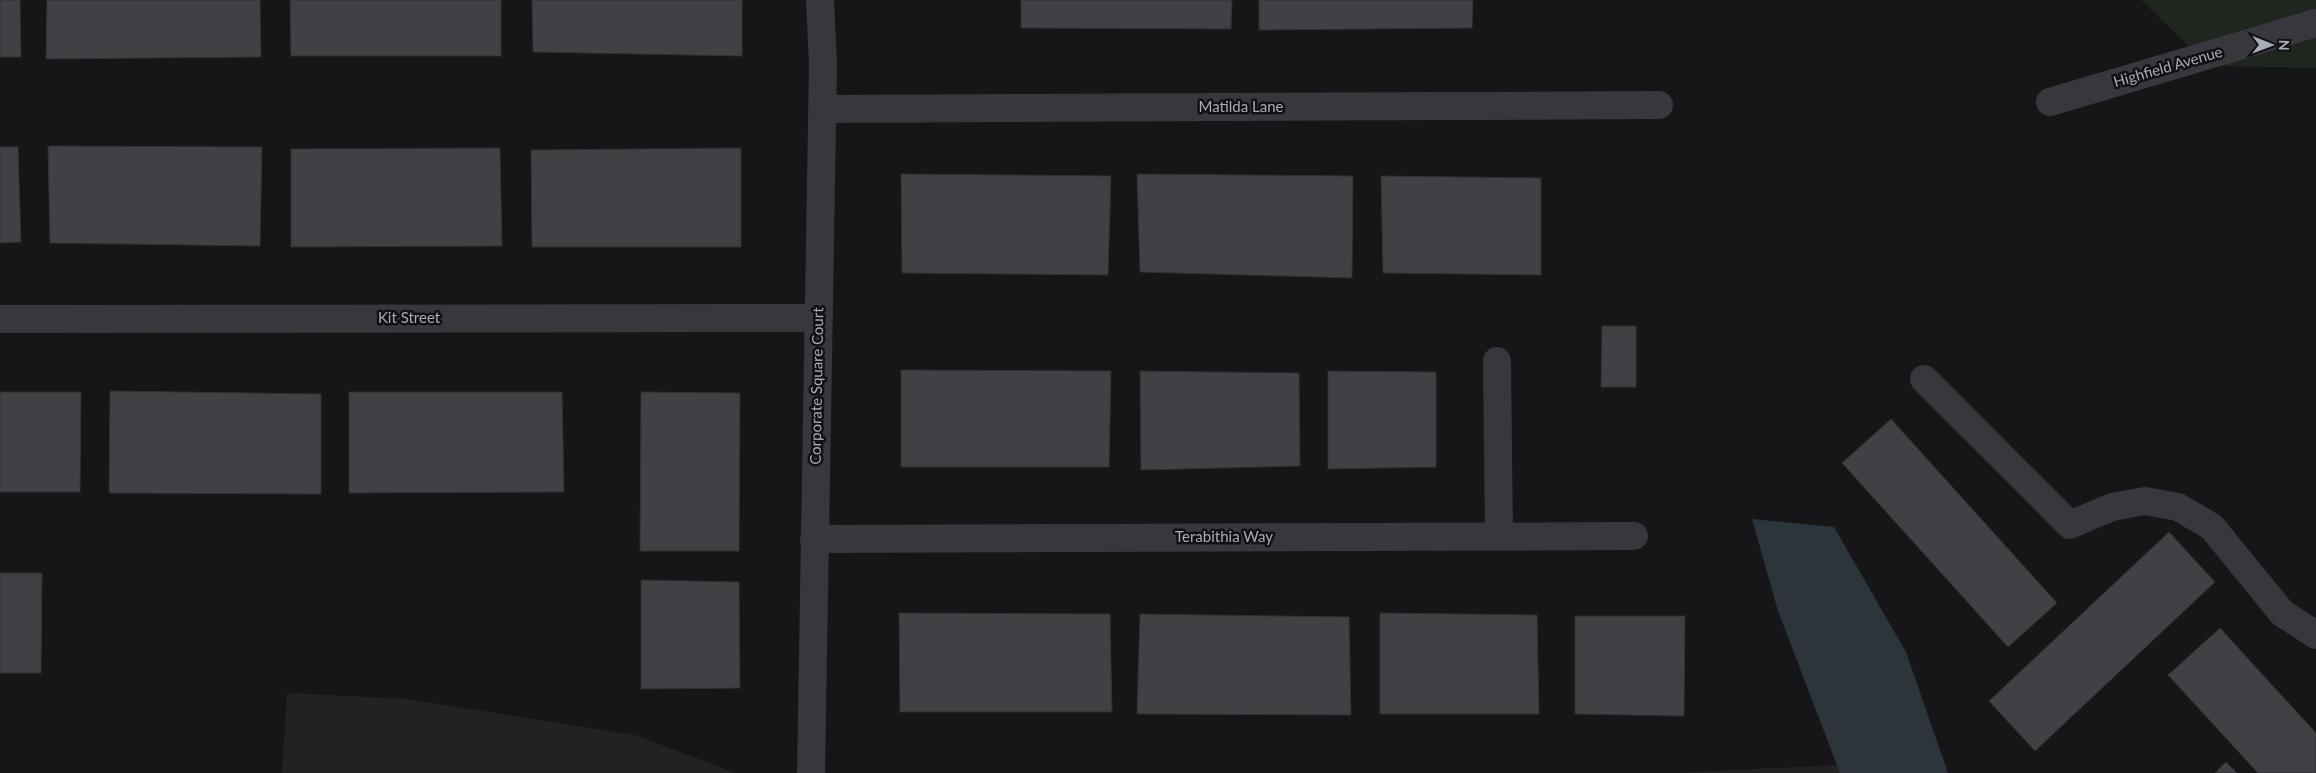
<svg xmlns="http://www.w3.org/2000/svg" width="2316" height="773" font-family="Lato,sans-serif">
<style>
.built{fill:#222225}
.green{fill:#1e261f}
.water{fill:#2c353c}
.building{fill:#404145;stroke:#303034}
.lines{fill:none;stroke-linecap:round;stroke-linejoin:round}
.minor{stroke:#37383d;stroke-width:28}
.labels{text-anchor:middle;stroke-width:5;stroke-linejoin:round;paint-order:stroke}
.street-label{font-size:15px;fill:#a8adb8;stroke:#111113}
</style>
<rect width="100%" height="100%" fill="#161618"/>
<path class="built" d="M287,693L407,699L635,735L736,773H282Z
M1837,765L1840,773H1674Z"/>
<path class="green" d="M2141,0H2316V68L2209,66Z"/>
<path class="water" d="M1752,519L1834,527L1906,652L1948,773H1840L1778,611Z"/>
<path class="building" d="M0,0H20L21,57H0Z
M47,0H260L261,57L46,59Z
M290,0H501V56H291Z
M532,0H742V56L533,52Z
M1021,0H1232L1231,29L1021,28Z
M1259,0H1473L1472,28L1259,30Z
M48,146L262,147L260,246L50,243Z
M0,147H18L21,242L0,243Z
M500,148L502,246L291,247V149Z
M741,148V247H532L531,150Z
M901,174L1111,176L1108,275L902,273Z
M1137,174L1353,176L1352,278L1140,272Z
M1381,176L1541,178V275L1383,273Z
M1602,326H1636V387H1601Z
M901,370L1111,371L1109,467H901Z
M1140,371L1299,373L1300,466L1141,470Z
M1328,371L1436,372V467L1328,469Z
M110,391L321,394V494L109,493Z
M0,392H81L80,492H0Z
M349,392H562L564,492L349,493Z
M641,392L740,393L739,551H640Z
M1891,419L2057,603L2008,647L1842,463Z
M2169,532L2215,582L2035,751L1989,701Z
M0,573H42L41,673H0Z
M641,580L739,582L740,688L641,689Z
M899,613L1110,614L1112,712H900Z
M1380,613L1537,615L1539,714H1380Z
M1140,614L1349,617L1351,715L1137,714Z
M1575,616H1685L1684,716L1575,714Z
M2220,628L2316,733V773H2258L2168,675Z
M2226,762L2237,773H2215Z"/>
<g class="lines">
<path class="minor" d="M2050,102L2316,23
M822,109L1659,105
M0,319L818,318
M1497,361L1499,537
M1924,379L2070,525L2112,507L2145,501L2178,507L2212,527L2282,613L2316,635
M814,539L1634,536
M811,773L823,64L820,0"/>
</g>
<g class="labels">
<g class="street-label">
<text transform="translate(2168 67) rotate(-16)" y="5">Highfield Avenue</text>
<text x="1241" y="112">Matilda Lane</text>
<text x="409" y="323">Kit Street</text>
<text transform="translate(817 386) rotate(-89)" y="5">Corporate Square Court</text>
<text x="1224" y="542">Terabithia Way</text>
</g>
</g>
<g transform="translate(2271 45) rotate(91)" stroke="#111113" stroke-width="4" paint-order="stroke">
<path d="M0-4L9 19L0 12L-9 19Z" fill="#a8adb8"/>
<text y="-8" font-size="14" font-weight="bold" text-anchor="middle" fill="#a8adb8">N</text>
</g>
</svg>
